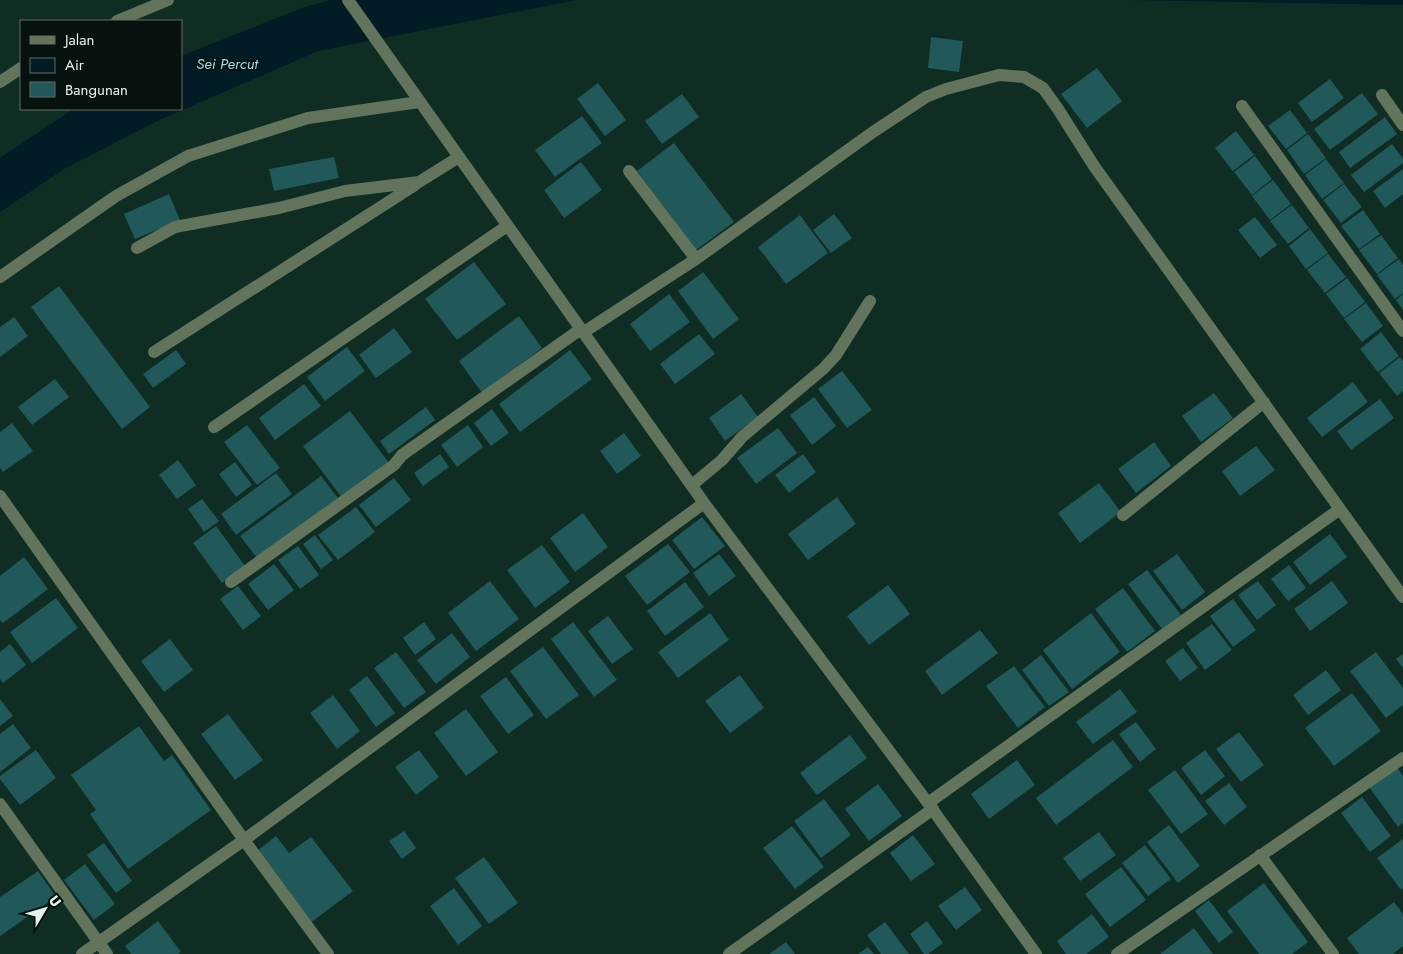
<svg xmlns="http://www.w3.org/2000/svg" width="1403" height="954" font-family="Jost,sans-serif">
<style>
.water{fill:#021b25}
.building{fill:#21585a}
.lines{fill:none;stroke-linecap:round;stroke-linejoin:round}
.lane{stroke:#62745c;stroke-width:12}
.street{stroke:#62745c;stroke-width:12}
.labels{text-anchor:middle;stroke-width:4;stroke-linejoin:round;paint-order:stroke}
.water-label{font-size:15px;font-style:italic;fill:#9bd9f6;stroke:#07120e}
</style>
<rect width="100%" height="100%" fill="#0f2d23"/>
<path class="water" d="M330,0H576L318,51L155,122L64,169L0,212V158L74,109H181V56L302,8Z
M1130,0H1403V5Z"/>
<path class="building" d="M931,37L963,41L959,72L928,68Z
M1097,68L1122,101L1087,128L1061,94Z
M1330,79L1344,98L1312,122L1298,103Z
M598,83L626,120L605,136L577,99Z
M1362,93L1378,114L1330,150L1314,129Z
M682,94L699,117L662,144L645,121Z
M1290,110L1307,133L1286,149L1268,126Z
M582,116L602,143L555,177L535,150Z
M1385,117L1397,134L1350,168L1339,152Z
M1236,131L1254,155L1233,171L1215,148Z
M1308,134L1326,158L1304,174L1287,150Z
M674,143L734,222L696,250L637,171Z
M1392,144L1403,159V163L1364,192L1351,175Z
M1255,156L1272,179L1252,195L1234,172Z
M334,157L339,178L274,191L269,169Z
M1326,159L1344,183L1322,199L1305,175Z
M581,162L602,190L564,218L544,190Z
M1403,169V194L1385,208L1373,191Z
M1273,180L1291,204L1270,220L1252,196Z
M1344,184L1362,207L1341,223L1323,200Z
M169,194L180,220L135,239L124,214Z
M1292,205L1309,228L1288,244L1270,221Z
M1363,210L1380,234L1359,249L1341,226Z
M834,214L852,238L831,253L813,230Z
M800,215L828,253L786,284L758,247Z
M1255,217L1277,245L1260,258L1238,230Z
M1310,229L1328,253L1306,269L1289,246Z
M1381,235L1398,258L1377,274L1359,250Z
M1328,254L1346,277L1325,293L1307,270Z
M1399,259L1403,265V293L1395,299L1377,275Z
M474,262L506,304L457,340L425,299Z
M703,272L739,319L713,339L678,291Z
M1347,278L1365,302L1344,318L1326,294Z
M59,286L150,407L122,429L31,307Z
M669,294L690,322L650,351L630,324Z
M1403,294V310L1396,300Z
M1366,303L1383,326L1362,342L1344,319Z
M519,316L542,348L482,393L459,361Z
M14,317L28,336L0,357V327Z
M394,328L412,352L376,378L359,355Z
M1381,332L1399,356L1378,372L1360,349Z
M699,334L715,354L675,384L660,364Z
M347,347L365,371L325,401L307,377Z
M176,350L186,364L153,388L143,374Z
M570,350L592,379L520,432L499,404Z
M1400,357L1403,361V391L1397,396L1379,373Z
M842,371L872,410L847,428L818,389Z
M55,379L69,397L32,425L18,407Z
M1353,382L1368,402L1322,437L1307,418Z
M304,384L321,406L275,440L259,418Z
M1214,393L1233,418L1201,442L1182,416Z
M741,394L758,417L725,441L709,418Z
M814,397L836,426L812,445L790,415Z
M1380,399L1394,418L1351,450L1337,431Z
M426,407L435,420L389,454L380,441Z
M492,409L509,433L491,446L474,423Z
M350,411L389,463L342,498L303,446Z
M12,423L33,451L3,472L0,468V432Z
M247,425L280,468L257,485L224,442Z
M468,425L483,447L457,467L441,445Z
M778,428L797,453L756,484L737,458Z
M624,433L641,456L617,474L600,451Z
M1154,442L1171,466L1136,493L1118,469Z
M1256,446L1275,470L1240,496L1222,471Z
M440,454L449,467L423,486L414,473Z
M803,454L816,472L789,493L775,475Z
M178,460L196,485L177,499L159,475Z
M235,462L252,485L236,497L219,474Z
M276,473L292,494L236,535L221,514Z
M321,476L338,498L257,558L240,536Z
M394,478L411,500L376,527L359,505Z
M1099,483L1121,512L1080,543L1058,513Z
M837,497L856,524L808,560L788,534Z
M202,499L219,521L204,532L188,509Z
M356,507L375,532L338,560L318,535Z
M583,513L608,547L575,572L550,538Z
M702,517L725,546L694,569L672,540Z
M216,526L245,566L222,583L193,543Z
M1330,534L1347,557L1310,585L1293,562Z
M315,535L333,560L321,569L303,544Z
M668,544L690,572L647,605L625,576Z
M542,545L570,582L535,608L507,570Z
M298,546L319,575L300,589L278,560Z
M719,554L736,576L709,596L693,573Z
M1177,554L1205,592L1182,610L1153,571Z
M24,557L48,589L3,623L0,620V576Z
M274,564L294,590L268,610L248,584Z
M1289,565L1306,588L1288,601L1271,579Z
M1147,570L1181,615L1162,629L1128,584Z
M490,581L519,619L476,651L448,613Z
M1258,581L1276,605L1257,620L1238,595Z
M1332,581L1348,603L1310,631L1294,609Z
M685,582L704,607L665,636L647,611Z
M888,585L910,614L869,645L847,616Z
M238,586L261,616L243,630L220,599Z
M1123,588L1155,631L1127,652L1095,609Z
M56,598L78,628L32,663L10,632Z
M1233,599L1256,630L1233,647L1210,616Z
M710,613L729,640L678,678L658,652Z
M1091,613L1120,652L1072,689L1043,650Z
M608,616L633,649L612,664L588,631Z
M424,622L436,639L415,655L403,638Z
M573,622L617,680L594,697L551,639Z
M1212,624L1232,650L1205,670L1186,643Z
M980,630L998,653L942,695L925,671Z
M452,633L470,657L436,684L417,660Z
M170,639L193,670L164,692L141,661Z
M10,644L26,665L3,683L0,679V652Z
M543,647L579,695L546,719L510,671Z
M1183,648L1198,668L1180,681L1165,661Z
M396,652L426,692L404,708L374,668Z
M1376,652L1403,688V705L1386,718L1350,671Z
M1403,654V668L1396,659Z
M1041,655L1069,692L1049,706L1022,670Z
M1014,666L1045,707L1018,728L986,686Z
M1326,670L1341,690L1308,715L1293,695Z
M740,675L764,708L730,733L705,701Z
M367,676L395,713L376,727L349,690Z
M506,677L534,715L508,734L480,696Z
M1120,689L1137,712L1093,744L1076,722Z
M1352,693L1381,731L1334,766L1305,728Z
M333,695L360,731L337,749L310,713Z
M0,699L13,716L0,726Z
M466,709L498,752L466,776L434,733Z
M228,714L263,760L235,780L201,734Z
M1136,722L1156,749L1140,762L1119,734Z
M13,724L31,748L0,772V734Z
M139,726L164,761L172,755L211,810L128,869L90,814L96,810L71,775Z
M1239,732L1264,765L1241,782L1216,749Z
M850,735L867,758L817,795L800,773Z
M1113,740L1133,767L1056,825L1036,798Z
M36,750L56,778L20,805L0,779V776Z
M419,750L439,777L416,795L395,767Z
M1205,750L1225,776L1201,795L1181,768Z
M1017,760L1035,785L989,819L971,794Z
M1397,767L1403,776V823L1398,827L1369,787Z
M1175,770L1208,814L1181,834L1148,790Z
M1229,783L1247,807L1224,825L1205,801Z
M878,784L902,816L869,841L845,809Z
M1362,797L1391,836L1370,852L1341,813Z
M824,799L851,835L821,858L794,821Z
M1169,825L1200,866L1178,883L1147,842Z
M792,826L824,867L795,889L763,848Z
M404,831L416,848L402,859L389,841Z
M1099,832L1116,855L1080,881L1063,858Z
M913,835L935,864L911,881L890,853Z
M276,836L289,853L311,837L353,891L310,923L256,852Z
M1403,839V888L1401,890L1377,858Z
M104,843L132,881L116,893L87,855Z
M1145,845L1171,879L1148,896L1122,863Z
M484,857L518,903L489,924L455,878Z
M85,864L115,904L94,920L64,880Z
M1121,867L1146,900L1110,927L1085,894Z
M38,871L56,897L0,936V897Z
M1264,883L1308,942L1292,954H1259L1227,911Z
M965,887L982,910L956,930L938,906Z
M454,888L482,926L458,945L430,906Z
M1209,900L1233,932L1219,943L1195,911Z
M1394,902L1403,914V946L1393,954H1359L1347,938Z
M1092,914L1109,937L1086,954H1066L1057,941Z
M158,921L181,952L178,954H131L125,946Z
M927,921L943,943L928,954H924L910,934Z
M885,922L909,954H881L867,935Z
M1194,928L1213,954H1160Z
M786,942L795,954H769Z
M868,947L874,954H858Z"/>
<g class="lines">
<path class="lane" d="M137,248L175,227L279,208L345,191L419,182L459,157
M154,352L415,185"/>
<path class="street" d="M348,0L704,503L928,803L1036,954
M117,21L168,0
M0,82L21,68
M1382,95L1403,125
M1242,106L1403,331
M629,171L696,259
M0,277L116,196L188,156L308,118L419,102
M584,332L696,259L873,132L926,97L946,89L999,75L1024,77L1043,88L1058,109L1094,166L1403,597
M214,427L507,226
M692,485L722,460L742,437L823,369L836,355L870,301
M0,496L244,840L328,954
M1123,515L1264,402
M231,582L394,465L402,455L581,329
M928,803L1340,509
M0,804L107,954
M1260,855L1333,954
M82,954L244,840L704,503
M729,954L933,809
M1117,954L1403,758"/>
</g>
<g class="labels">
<g class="water-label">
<text x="227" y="69">Sei Percut</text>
</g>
</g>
<rect x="20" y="20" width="162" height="90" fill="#07120e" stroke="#5f6c67"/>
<rect x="30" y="36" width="25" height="8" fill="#62745c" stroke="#5f6c67"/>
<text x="65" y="45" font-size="15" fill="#e3f4ed">Jalan</text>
<rect x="30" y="58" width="25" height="15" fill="#021b25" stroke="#5f6c67"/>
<text x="65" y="70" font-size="15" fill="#e3f4ed">Air</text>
<rect x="30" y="82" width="25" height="15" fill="#21585a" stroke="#5f6c67"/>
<text x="65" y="95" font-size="15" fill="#e3f4ed">Bangunan</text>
<g transform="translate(45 909) rotate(52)" stroke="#07120e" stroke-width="4" paint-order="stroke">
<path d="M0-4L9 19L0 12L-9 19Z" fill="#e3f4ed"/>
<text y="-8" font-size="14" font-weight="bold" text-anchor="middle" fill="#e3f4ed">U</text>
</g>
</svg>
